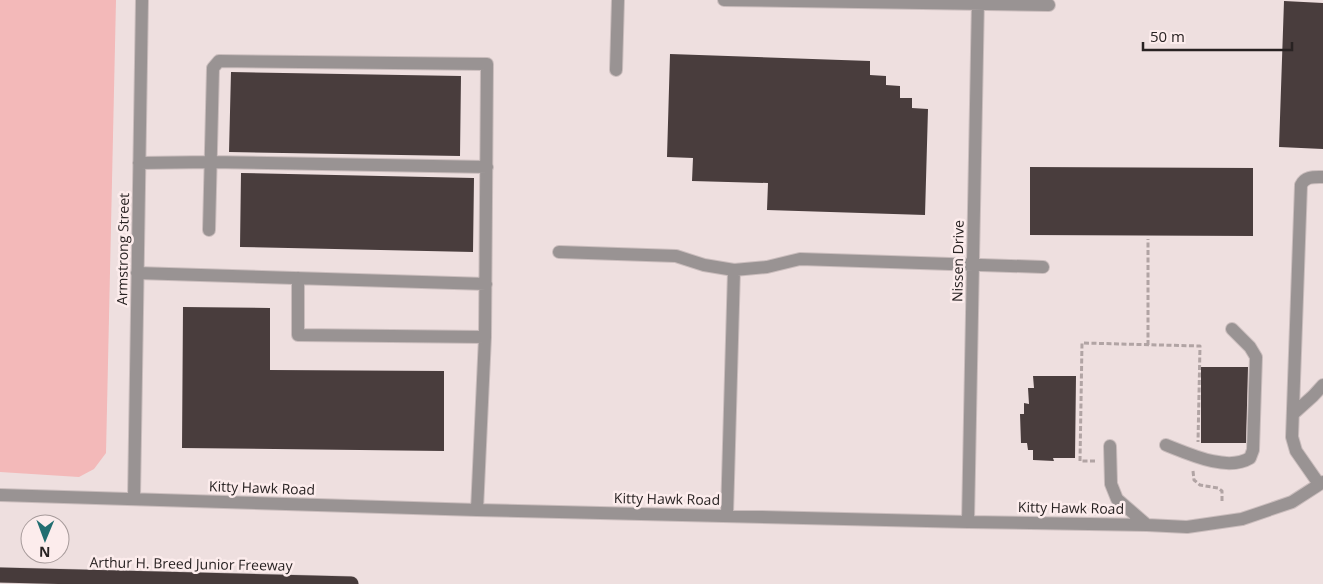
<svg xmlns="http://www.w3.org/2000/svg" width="1323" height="584" font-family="'Open Sans',sans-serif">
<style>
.grass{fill:#f3b9b9}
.building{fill:#493d3d}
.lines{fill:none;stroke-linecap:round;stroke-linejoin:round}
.minor-casing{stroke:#cabdbd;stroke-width:14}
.highway-casing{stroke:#cabdbd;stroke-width:16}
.path{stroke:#b1a4a4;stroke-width:3;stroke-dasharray:5 2.5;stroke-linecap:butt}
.minor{stroke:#999393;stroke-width:12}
.highway{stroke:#473b3b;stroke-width:15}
.labels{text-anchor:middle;stroke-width:5;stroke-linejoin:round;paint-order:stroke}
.street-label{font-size:14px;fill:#282222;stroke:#fcecec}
</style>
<rect width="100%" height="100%" fill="#eedfdf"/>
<path class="grass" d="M0,0H116L106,453L94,469L79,477L0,472Z"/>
<path class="building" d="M1284,1L1323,3V149L1279,147Z
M670,54L870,61V75L886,76V85L900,86V98H912V108L928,109L925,215L767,210L768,183L692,181L693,158L667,157Z
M231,72L461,76L460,156L229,152Z
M1030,167L1253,168V236L1030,235Z
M241,173L474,178L473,252L240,247Z
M183,307L270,308V370L444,371V451L182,448Z
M1201,367H1248L1246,443H1201Z
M1033,376H1076L1075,458H1053L1054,461L1033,460V450H1028L1027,443H1021L1020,414H1024V403L1029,404L1028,388H1034Z"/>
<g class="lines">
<defs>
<path id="minor" d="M724,0L1049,5
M616,70L618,0
M139,163L210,162L487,167
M209,230L213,68L219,61L487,64L485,337L477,510
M559,252L676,256L704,265L734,270L767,267L800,259L1043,267
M137,273L486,284
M298,278V335L485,337
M1293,414L1313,396L1323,385
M1166,445C1189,454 1227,472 1250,458L1253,450L1256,357L1250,347L1232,329
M1110,446L1111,484L1117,499L1147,525
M1319,484L1296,451L1292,437L1301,185C1305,176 1314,177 1323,177
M0,495L477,510L968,522L1147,525L1187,527L1242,519L1292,502L1323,482
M134,499L142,0
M727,515L734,270
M968,522L978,0"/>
<path id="highway" d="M0,575L351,584"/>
</defs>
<use href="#minor" class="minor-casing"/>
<use href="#highway" class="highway-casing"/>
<path class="path" d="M1148,345V239
M1095,461H1080L1082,343L1200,346L1198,442
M1193,471L1194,480L1200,485L1218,488L1222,491V501"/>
<use href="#minor" class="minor"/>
<use href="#highway" class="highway"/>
</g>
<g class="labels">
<g class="street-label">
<text transform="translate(123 249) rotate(-89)" y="5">Armstrong Street</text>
<text transform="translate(958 261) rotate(-89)" y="5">Nissen Drive</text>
<text transform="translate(262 488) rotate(2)" y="5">Kitty Hawk Road</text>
<text transform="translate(667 499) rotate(1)" y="5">Kitty Hawk Road</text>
<text transform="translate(1071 508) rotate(1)" y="5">Kitty Hawk Road</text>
<text transform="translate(191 564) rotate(1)" y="5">Arthur H. Breed Junior Freeway</text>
</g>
</g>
<g transform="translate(45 539) rotate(181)"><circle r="24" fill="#fcecec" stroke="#a79b9b"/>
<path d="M0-4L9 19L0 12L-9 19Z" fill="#226e71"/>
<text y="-8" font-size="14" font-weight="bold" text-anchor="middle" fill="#282222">N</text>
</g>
<path d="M1143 42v8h149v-8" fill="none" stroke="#282222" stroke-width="2.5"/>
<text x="1150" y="42" font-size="15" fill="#282222" stroke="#fcecec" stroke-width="4" paint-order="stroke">50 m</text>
</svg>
